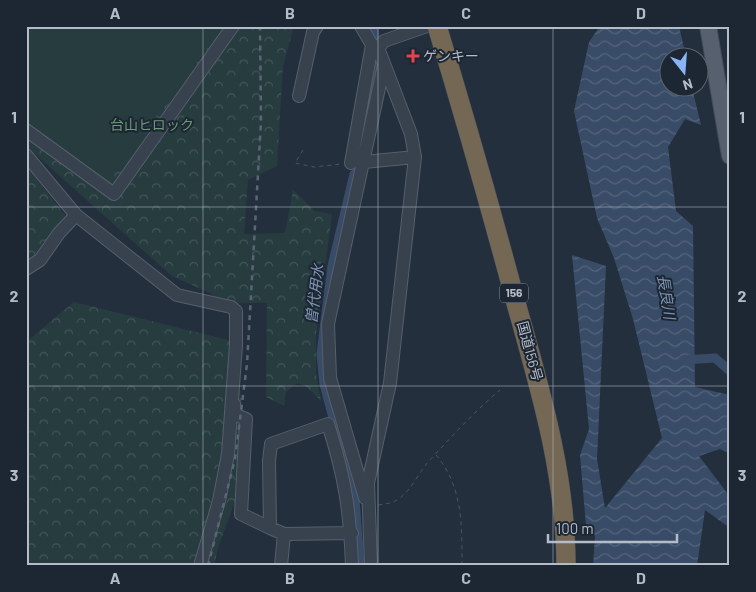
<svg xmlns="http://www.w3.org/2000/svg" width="756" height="592" font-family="Barlow,'Noto Sans JP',sans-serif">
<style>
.forest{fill:url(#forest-crowns)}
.pitch{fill:#263c3f}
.water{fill:url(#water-waves)}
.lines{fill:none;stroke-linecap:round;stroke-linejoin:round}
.canal{stroke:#394c67;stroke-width:9}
.minor-casing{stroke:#565f6c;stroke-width:14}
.major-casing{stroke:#414a57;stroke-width:18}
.highway-casing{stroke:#434c59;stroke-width:20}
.path{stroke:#44595c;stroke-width:1;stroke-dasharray:4 4;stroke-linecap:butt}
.minor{stroke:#38414e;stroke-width:12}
.major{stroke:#56606e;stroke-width:16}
.highway{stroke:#746855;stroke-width:19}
.rail{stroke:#5a6575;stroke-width:2.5;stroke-dasharray:5 5;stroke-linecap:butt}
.grid{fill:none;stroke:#b4bcc9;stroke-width:1;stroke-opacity:0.55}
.health-dot{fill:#e0444e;stroke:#1d2633;stroke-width:2}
.labels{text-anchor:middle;stroke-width:4;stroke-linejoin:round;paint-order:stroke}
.shield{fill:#1d2633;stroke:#878f9c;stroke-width:1}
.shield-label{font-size:12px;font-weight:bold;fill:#b4bcc9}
.poi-label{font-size:14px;fill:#b4bcc9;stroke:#1d2633;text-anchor:start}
.park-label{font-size:14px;fill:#6b9a76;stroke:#1d2633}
.street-label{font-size:14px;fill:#b4bcc9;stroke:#1d2633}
.water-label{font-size:15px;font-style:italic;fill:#7c92b1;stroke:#1d2633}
.neatline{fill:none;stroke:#b4bcc9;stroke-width:2}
.grid-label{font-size:16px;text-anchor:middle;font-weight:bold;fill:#b4bcc9}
</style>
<defs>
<pattern id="forest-crowns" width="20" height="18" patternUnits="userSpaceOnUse" patternTransform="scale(1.25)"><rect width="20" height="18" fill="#263c3f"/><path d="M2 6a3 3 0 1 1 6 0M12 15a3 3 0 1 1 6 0" fill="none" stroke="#435659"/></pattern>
<pattern id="water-waves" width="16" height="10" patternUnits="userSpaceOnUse" patternTransform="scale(1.25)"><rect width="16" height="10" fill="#394c67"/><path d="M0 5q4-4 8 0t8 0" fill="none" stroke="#53647b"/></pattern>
</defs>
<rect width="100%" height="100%" fill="#242f3e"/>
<path class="forest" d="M26,26H294L283,66L277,166L248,180L244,234L285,233L293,190L315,211L332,214L316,335V374L321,401L307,387L297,383L286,392L284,406L266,397L267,303H239V306L212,302V294L172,276L26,146Z
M26,166L73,225L26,263Z
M74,302L232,341L251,457L218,548L214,566H26V342Z"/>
<path class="pitch" d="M33,26H220L222,28L105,184L26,125V35Z"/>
<path class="water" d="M600,26H679L686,57L668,58V88H692L701,125L685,119L668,147L676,211L693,226L695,387L730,395V454L720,449L699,456L730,497V528L705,510L697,566H593L595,536L586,526L580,455L589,429L572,255L606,266L597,459L605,508L662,438L633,319L614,258L597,218L574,111L589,42Z"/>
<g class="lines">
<path class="canal" d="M374,26V48
M360,149L373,86L374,61
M354,174L332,266L321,354L324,384L355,499L360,566
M683,360L715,358L730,371"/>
<defs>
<path id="minor" d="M361,26L372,45L378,48L411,134L415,157L390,383L368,483L371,566
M378,48L384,41L427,26
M299,96L313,32L317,26
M26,130L114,194L233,26
M26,155L76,215L177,295L231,307L236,311V345L228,454L219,501L200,566
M364,162L415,157
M351,163L372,45
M26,269L40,260L59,233L76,215
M234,404L236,415L246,419L241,514L270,528
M365,498L330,378L328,324L384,65
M352,533L284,534L270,528L269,461L271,444L328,424C345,477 350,511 352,566
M281,566L284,534"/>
<path id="major" d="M708,26L730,156"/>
<path id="highway" d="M437,26C465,118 491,210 516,303C540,389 566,475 566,566"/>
</defs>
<use href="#minor" class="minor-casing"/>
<use href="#major" class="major-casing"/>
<use href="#highway" class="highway-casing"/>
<path class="path" d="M303,150L295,163L314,167L341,164
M436,455C463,486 462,527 462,566
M378,505C386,504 394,503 400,498C412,489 419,472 429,461C452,436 474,412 500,390"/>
<use href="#minor" class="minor"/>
<use href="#major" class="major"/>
<use href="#highway" class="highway"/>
<path class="rail" d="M208,566L235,459L247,364L261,122L260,26"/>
</g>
<path class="grid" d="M203,26V566M378,26V566M553,26V566M26,207H730M26,386H730"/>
<path class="health-dot" d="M410.5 48.5h5v5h5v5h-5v5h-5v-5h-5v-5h5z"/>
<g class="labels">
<rect class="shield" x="500" y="283.5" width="28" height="19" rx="4"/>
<g class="shield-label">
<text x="514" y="297">156</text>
</g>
<g class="poi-label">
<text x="423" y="61">ゲンキー</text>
</g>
<g class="park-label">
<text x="152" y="130">台山ヒロック</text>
</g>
<g class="street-label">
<text transform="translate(530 351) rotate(75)" y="5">国道156号</text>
</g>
<g class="water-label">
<text transform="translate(315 294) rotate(-83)" y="5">曽代用水</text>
<text transform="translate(666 297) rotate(81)" y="5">長良川</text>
</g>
</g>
<rect width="756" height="592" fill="none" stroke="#1d2633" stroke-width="55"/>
<g transform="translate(684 72) rotate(163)"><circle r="24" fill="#1d2633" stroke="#59626f"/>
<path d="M0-4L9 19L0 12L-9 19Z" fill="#8ab4f8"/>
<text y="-8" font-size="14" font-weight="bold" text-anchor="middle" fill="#b4bcc9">N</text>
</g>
<path d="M548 534v8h129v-8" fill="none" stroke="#b4bcc9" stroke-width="2.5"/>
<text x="556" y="534" font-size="15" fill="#b4bcc9" stroke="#1d2633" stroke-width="4" paint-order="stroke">100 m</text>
<rect x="28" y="28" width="700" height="536" class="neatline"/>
<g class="grid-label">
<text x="115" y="19">A</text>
<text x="290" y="19">B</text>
<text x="466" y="19">C</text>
<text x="641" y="19">D</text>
<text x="14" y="123">1</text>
<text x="742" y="123">1</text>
<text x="14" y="302">2</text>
<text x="742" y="302">2</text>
<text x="14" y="481">3</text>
<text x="742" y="481">3</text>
<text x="115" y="584">A</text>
<text x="290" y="584">B</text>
<text x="466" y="584">C</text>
<text x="641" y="584">D</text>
</g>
</svg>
